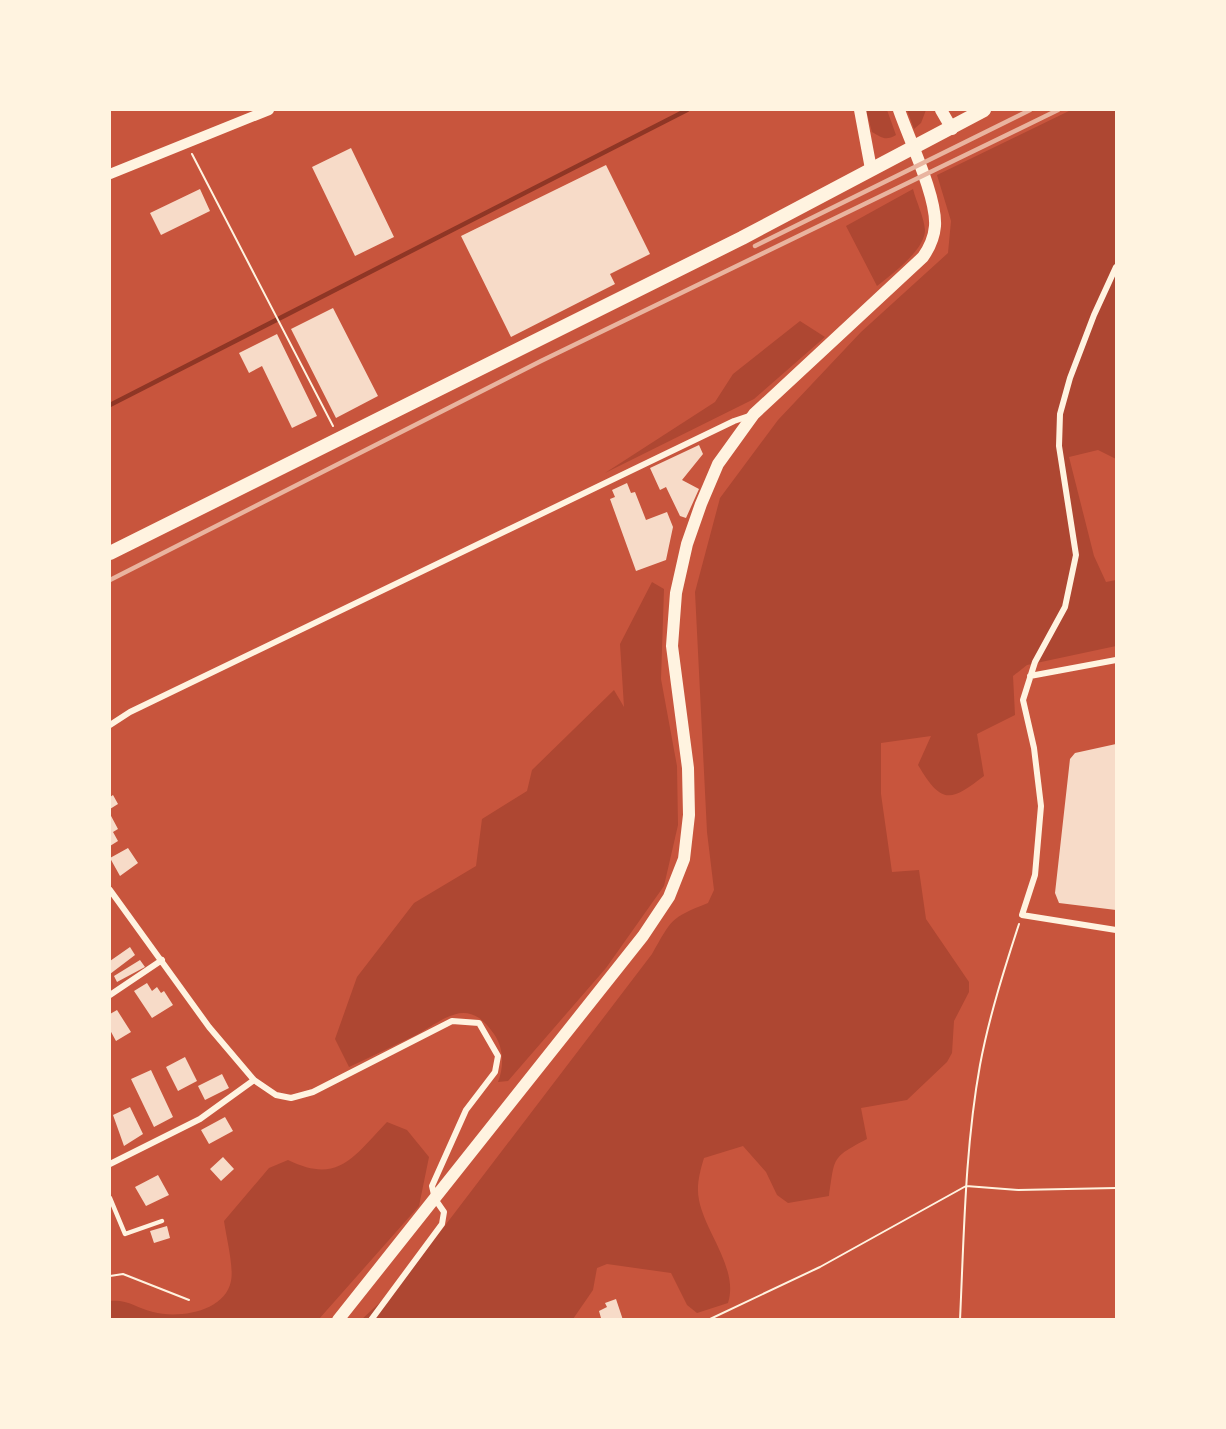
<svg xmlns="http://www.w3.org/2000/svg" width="1226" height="1429" font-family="Commissioner,sans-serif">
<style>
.green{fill:#ae4732}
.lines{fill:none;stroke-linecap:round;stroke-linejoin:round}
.stream{stroke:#8f3625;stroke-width:4.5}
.building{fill:#f7dbc8}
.path{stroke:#fff3e0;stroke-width:2}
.service{stroke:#fff3e0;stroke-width:4.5}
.minor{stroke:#fff3e0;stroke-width:6}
.tertiary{stroke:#fff3e0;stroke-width:10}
.secondary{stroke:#fff3e0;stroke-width:12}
.primary{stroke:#fff3e0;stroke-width:14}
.rail{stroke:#e9b49f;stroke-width:4.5}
</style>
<rect width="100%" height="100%" fill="#c8553d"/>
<path class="green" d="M866,110H887L896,135C886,141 882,138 872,132Z
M907,110H926L921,123L914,129Z
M1071,110H1116V459L1098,450L1069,457L1094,556L1106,582L1116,580V646L1027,665L1013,676L1015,715L977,734L984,776C950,802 942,805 918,765L931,736L881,743V794L892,872L919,870L926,919L969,982V992L954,1021L952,1053L947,1062L907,1100L861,1108L867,1139C831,1158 835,1157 829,1196L788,1203L777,1195L766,1172L743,1146L704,1158C700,1171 696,1186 699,1200C705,1232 739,1269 728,1303L697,1313L687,1305L671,1273L607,1264L597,1268L593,1290L573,1319L361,1320L402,1282L652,954C672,919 670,918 708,903L714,890L707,832L695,592L720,498L778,420L861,332L948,253L951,221L937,175Z
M913,189C916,201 924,217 925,230C925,250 891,275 877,286L846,226Z
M800,321L825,337L754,399L605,473L715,402L733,374Z
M652,582L664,589L661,679L677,766L678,825L664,886L606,968L508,1081L498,1082C504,1067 504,1048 494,1034C467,995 446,1019 416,1035C394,1046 372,1056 349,1067L335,1039L357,977L414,903L476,866L482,819L527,791L532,770L614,690L624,707L620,644Z
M387,1122L407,1130L429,1157L419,1206L319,1319H110V1301C127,1299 137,1308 153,1312C178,1319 225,1312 231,1281C234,1267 226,1236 224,1221L269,1168L288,1160C339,1185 354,1156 387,1122Z"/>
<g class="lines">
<path class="stream" d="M110,405L687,110"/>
</g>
<path class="building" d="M351,148L394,237L355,256L312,167Z
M606,165L650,254L610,274L615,284L511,337L461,236Z
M200,189L210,211L161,235L150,213Z
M333,308L378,396L336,418L291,329Z
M277,334L317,416L292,428L262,366L249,373L239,353Z
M699,445L703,454L682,480L699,489L686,518L680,516L666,487L660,490L650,468Z
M627,483L631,493L635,492L646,520L667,512L673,527L666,560L636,571L610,499L615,497L612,490Z
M1116,744V910L1059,903L1055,893L1070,759L1075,753Z
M113,795L118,804L110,809V797Z
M110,814L118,829L113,832L118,841L110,846Z
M128,848L138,863L120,876L110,858Z
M130,947L135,955L110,974V961Z
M140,960L145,967L117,982L114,976Z
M147,983L152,991L157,987L161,993L164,991L173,1005L152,1018L134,991Z
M117,1010L131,1032L116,1041L110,1030V1014Z
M185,1057L197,1081L178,1091L166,1067Z
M151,1070L173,1117L154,1127L131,1079Z
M222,1074L229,1088L205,1100L198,1086Z
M130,1107L143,1134L124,1146L113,1115Z
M225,1117L233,1131L209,1144L201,1130Z
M223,1157L234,1169L221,1181L210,1169Z
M158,1175L169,1195L146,1206L135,1187Z
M167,1226L170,1238L154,1243L150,1231Z
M616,1299L623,1320H597L601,1318L599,1311L607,1307L605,1303Z"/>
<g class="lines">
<path class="path" d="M192,154L333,426
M110,1276L123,1274L189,1300
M708,1320L820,1267L966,1186L1018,1190L1116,1188
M960,1320C964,1235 965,1148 980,1065C989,1017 1004,970 1019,924"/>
<path class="service" d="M110,1198L125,1234L162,1221"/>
<path class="minor" d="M1116,267L1094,315L1070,378L1060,414L1059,446L1076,555L1065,607L1035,662L1023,700L1034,748L1041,806L1035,875L1022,915L1116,930
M1030,676L1116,660
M110,725L130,712L734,421L752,415
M110,890L209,1027L254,1080L276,1095L291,1098L313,1092L452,1021L479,1023L498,1056L495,1072L466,1110L432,1186L435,1199L444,1212L442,1224L371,1320
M110,995L162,960
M110,1164L200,1119L254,1080"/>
<path class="tertiary" d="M110,174L269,110"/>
<path class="secondary" d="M860,110L871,169
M941,110L952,129
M338,1320L643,936L669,897L684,859L689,815L688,768L672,646L676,593L687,544L701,504L718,464L754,414L923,257C930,247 934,238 935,226C937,197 909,139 899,110"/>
<path class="primary" d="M110,553L742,238L984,110"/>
<path class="rail" d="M755,246L1030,110
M110,580L541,361L1058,110"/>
</g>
<rect width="1226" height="1429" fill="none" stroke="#fff3e0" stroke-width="222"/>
</svg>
